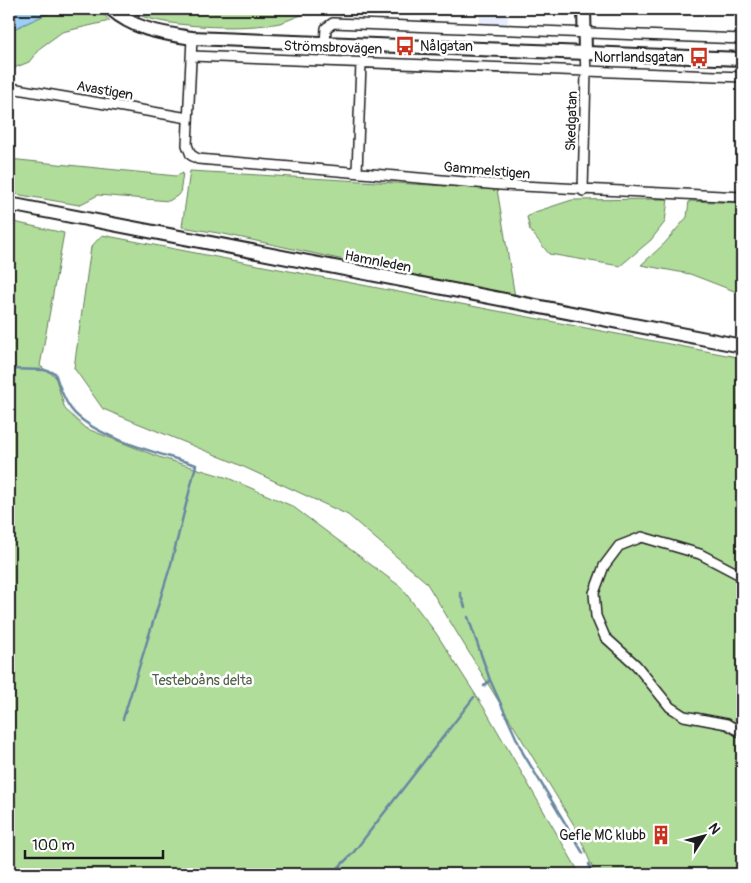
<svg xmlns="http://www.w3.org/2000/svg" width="751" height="883" font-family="Pangolin,sans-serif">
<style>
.built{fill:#e8eefd}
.green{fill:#b1dd9b;stroke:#667c5c}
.water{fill:#9acff8;stroke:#6887a0}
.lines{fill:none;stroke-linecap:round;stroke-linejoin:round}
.stream{stroke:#6887a0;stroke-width:2.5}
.street-casing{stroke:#1c1c1c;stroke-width:12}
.secondary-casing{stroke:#1c1c1c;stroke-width:16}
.street{stroke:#fff;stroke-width:9}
.secondary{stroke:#fff;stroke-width:12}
.labels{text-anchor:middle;stroke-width:5;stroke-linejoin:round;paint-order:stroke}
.poi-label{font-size:14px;fill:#1c1c1c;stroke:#fff;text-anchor:end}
.street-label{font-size:14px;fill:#1c1c1c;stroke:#fff}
.park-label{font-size:14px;fill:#506048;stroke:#fff}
</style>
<rect width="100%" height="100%" fill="#fff"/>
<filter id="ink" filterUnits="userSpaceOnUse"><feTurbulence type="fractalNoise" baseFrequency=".02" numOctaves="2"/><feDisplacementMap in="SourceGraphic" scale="10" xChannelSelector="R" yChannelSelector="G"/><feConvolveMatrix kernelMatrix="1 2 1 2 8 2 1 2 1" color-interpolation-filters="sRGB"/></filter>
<g filter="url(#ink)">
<path class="built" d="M480,9H508V25L480,24Z"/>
<path class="green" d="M58,9H98L110,21L62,32L40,48L29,62L9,70V31Z
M126,9H302V15C295,17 287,21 280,23C244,30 157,29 126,9Z
M9,159L176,176L183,173L180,194L169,201L98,195L79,205L9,193Z
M190,171L497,189L515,297L224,234L182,227Z
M668,199L665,222L651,240L620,266L549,254L530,230L527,217L535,212L572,200Z
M689,201L742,203V294L690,274L641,265L664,244L687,217Z
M9,221L64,233L40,366L55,376L65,409L85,428L159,457L228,478L292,506L401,587L436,633L486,711L580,874H9Z
M102,235L742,358V874H595L577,830L426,582L348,515L233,462L103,409L74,368L91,247Z"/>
<path class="water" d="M9,9H58L9,31Z"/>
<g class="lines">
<path class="stream" d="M9,369L44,370L55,373C59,386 63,398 71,409C92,437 161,454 196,465L171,564L123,719
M460,593L465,607
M468,617L490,680L523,753L583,853
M484,686L490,680
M589,864L592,874
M332,874L353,853L474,697"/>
<defs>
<path id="street" d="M192,38L187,145L191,155L198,159L500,185L742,197
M325,43L326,28L333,23L742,39
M192,56L742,77
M17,89L188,118
M357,172L361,63
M583,191L586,72L585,52
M742,576L700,554L642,537L619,546L604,566L594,593L596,616L605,637L636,665L670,707L684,716L727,724L742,733"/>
<path id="secondary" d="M111,9C135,30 162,33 192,38L742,59
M584,9L585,52
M9,204L742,346"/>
</defs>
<use href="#street" class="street-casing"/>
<use href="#secondary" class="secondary-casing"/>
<use href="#street" class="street"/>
<use href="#secondary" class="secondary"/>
</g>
</g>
<defs>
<symbol id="bus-bare" viewBox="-9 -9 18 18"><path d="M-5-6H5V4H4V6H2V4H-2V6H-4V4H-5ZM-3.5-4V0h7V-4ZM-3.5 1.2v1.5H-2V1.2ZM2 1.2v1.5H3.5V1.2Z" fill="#c8321e" stroke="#fff" stroke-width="2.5" paint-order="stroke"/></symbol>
<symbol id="building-bare" viewBox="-9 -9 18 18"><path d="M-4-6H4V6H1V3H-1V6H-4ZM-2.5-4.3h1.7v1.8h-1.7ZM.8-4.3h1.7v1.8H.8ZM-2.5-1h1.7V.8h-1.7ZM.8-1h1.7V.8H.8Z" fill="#c8321e" stroke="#fff" stroke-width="2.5" paint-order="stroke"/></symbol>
</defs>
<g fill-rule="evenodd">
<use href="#bus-bare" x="391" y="32" width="28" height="28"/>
<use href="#bus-bare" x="685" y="43" width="28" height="28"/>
<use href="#building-bare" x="647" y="821" width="28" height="28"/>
</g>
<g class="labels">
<g class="poi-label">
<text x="420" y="51" text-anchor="start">Nålgatan</text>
<text x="684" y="62">Norrlandsgatan</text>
<text x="646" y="840">Gefle MC klubb</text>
</g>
<g class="street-label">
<text transform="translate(333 47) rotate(2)" y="5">Strömsbrovägen</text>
<text transform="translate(105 90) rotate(10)" y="5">Avastigen</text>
<text transform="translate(571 121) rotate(-88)" y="5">Skedgatan</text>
<text transform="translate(487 170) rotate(5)" y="5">Gammelstigen</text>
<text transform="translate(378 261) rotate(11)" y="5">Hamnleden</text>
</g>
<g class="park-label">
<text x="202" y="685">Testeboåns delta</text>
</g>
</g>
<rect width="751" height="883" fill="none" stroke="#fff" stroke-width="30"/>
<rect x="15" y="15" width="721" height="853" fill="none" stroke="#1c1c1c" stroke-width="2" filter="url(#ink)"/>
<g transform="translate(704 836) rotate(54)" stroke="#ffffff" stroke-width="4" paint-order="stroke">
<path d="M0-4L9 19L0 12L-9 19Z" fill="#1c1c1c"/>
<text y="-8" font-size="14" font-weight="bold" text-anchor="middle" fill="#1c1c1c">N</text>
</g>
<path d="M25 850v8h138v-8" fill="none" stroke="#1c1c1c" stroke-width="2.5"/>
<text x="32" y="850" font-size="15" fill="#1c1c1c" stroke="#ffffff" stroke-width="4" paint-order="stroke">100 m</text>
</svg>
